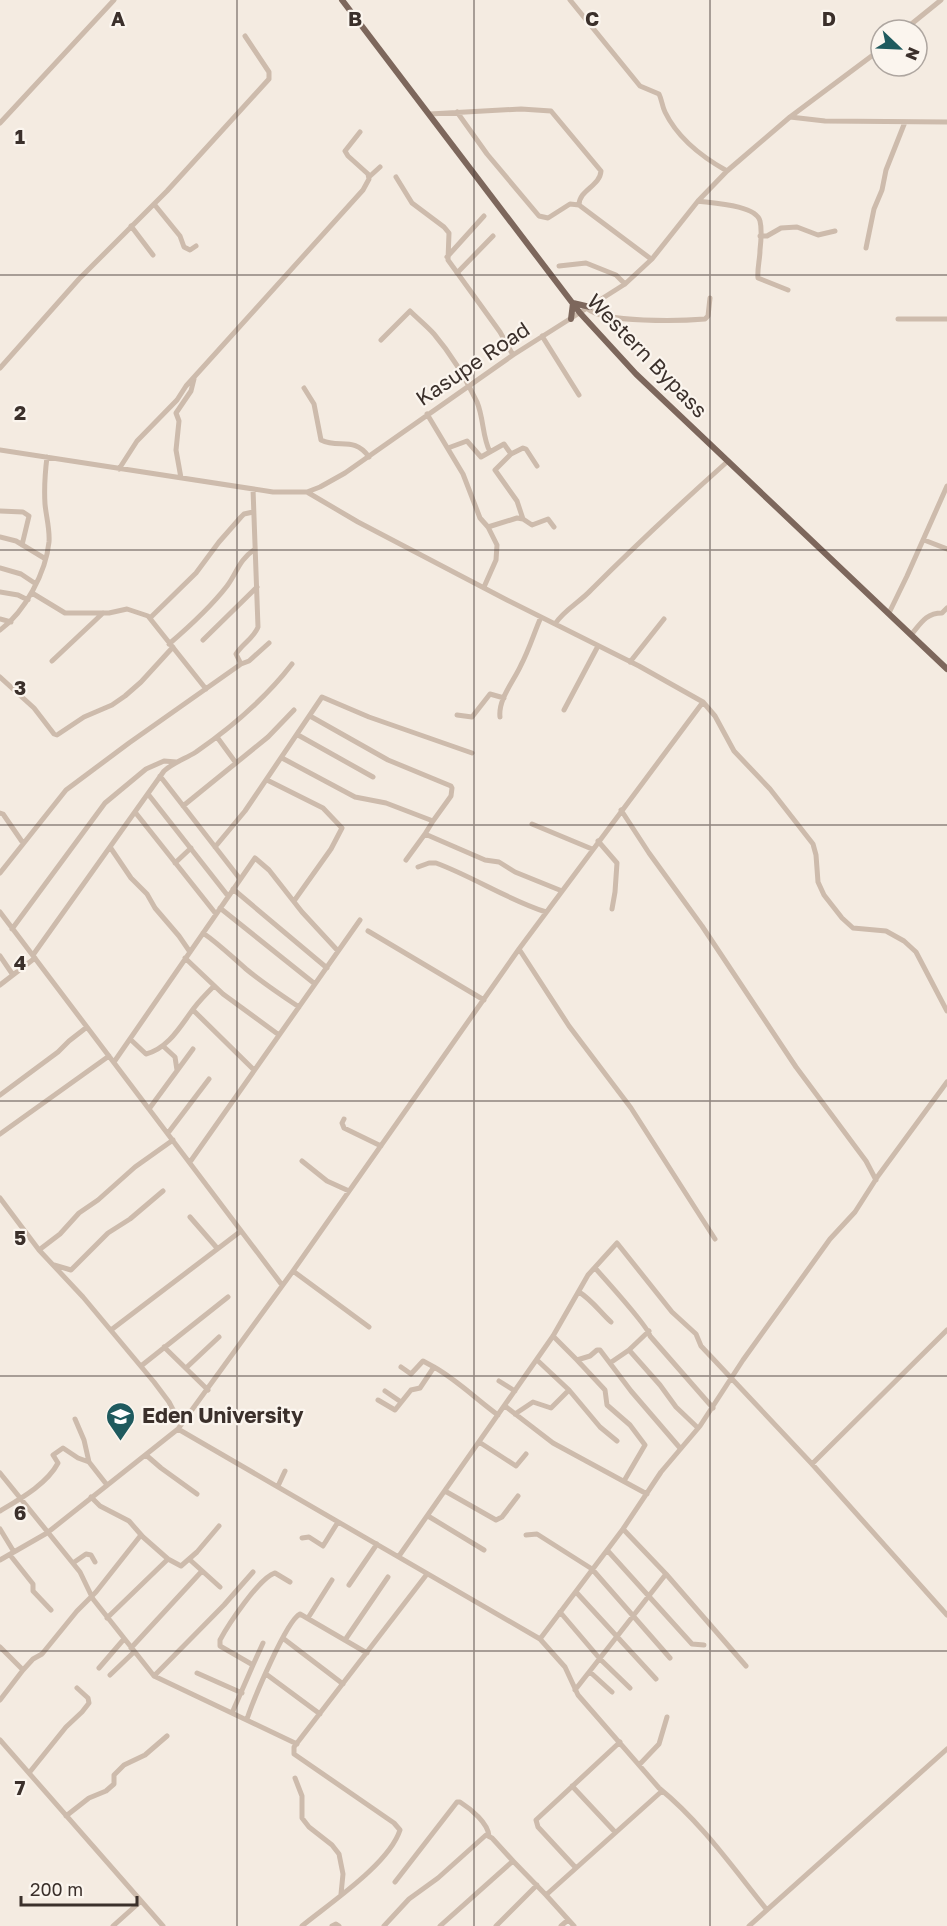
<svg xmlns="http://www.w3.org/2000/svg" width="947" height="1926" font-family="'Golos Text',sans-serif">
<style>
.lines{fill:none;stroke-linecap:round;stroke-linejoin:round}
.minor{stroke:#cdbbac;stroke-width:5}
.major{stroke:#7d675c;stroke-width:6}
.grid{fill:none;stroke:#3b302b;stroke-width:1.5;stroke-opacity:0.55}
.labels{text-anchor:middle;stroke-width:4.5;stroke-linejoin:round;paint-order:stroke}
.street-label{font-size:21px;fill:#3b302b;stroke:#fbf5ee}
.poi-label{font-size:21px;font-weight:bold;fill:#3b302b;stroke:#fbf5ee;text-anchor:start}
.grid-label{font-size:20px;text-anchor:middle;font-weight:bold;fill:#3b302b;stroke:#fbf5ee;stroke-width:4.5;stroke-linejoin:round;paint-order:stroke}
</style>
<rect width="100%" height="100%" fill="#f4ebe1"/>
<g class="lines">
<path class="minor" d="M570,0L640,86L659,94C662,100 662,106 665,112C678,139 702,157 727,171
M904,30L941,0
M457,112L487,154L539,216L548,218L570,204L579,205L651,259
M430,114L521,109L551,111L601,171C600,186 579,190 579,205
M790,117L825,121L947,122
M0,123L114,0
M369,177L380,167
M396,177L412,203L444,227L449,233L448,260L500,332L513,355
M698,201C712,203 756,205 760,221C762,229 761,241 760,250C760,259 757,269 758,278L788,290
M154,204L180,236L184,247L190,250L196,246
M131,226L153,255
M760,236H767L781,228L797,227L818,235L835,231
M866,248L874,209L882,190L886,170L905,122
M447,257L484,216
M559,266L586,263L616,275L625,284
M457,273L493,236
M588,309C604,323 681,321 705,319L708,316L710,298
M898,319H947
M542,336L579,395
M381,340L410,311C418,319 427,326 434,334C451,354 466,379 477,402C484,419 482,436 490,452
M0,368L79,279L167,191L269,79V72L245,36
M304,388L314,404L321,440C339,449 354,436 369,457
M427,414L463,474L480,518L488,527L497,545L496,560L484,587
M448,448L467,441L481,457L504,444L511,454
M0,450L273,492H307L320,487L345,473L513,355L625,284L652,259L698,201L727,171L790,117L881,49
M537,466L526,449L523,448L511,454L495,470L517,501L523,519L532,525L548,519L554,527
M119,469L137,441L177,400L186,386L363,190L369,179L368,174L348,156L345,151L360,132
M181,478L176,450L179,421L176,413L191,391L194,379
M0,511L23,512L29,516L22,545
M488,527L517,518L523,519
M0,537L16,541L44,558
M924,540L947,549
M0,568L21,574L36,584
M0,592L18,595L28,600
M32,593L65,613H109L127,609L148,616L206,689
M889,613L907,576L947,486
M150,618L196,573L219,542L241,517L244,514L253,512
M0,619L11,622
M555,624C564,610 580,602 591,590C635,546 681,503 728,461
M0,630C25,612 46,572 49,542C50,529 46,516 45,504C44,488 45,473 47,457
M911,635C921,623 926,613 942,613L947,608
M203,640L257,587
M169,644C190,626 210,608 227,586C238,571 238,561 255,549
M52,661L103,613
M630,662L664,619
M241,664L236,654C242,644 254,638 258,627L253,489
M0,677L34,708L54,734L57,735L84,717L112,705L125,696L141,682L173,647
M703,702L715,716L734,751L770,789L813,844L816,855L818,882L824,895L842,918L853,928L886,931L904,941L916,952L947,1011
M564,710L598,646
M457,715L472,717L490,694L504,698
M310,716L388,760L451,786L452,788L451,796L433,821
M500,717C498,699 514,681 521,665C529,650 534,633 541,617
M298,735L373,777
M217,737L236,763
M282,758L355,797L386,803L433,821L425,834
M160,776L240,879
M267,780L323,808L342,828L331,849L294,901
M148,794L228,896
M183,806L268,737L294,710
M621,810L649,853L702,926L796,1067L866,1161L876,1180
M135,812L216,914
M0,813L3,814L23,843
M532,824L592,849
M598,841L617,863L615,892L612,909
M110,847L131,878L147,894L155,908L179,936L190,952
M215,847L245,811L322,697L369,717L472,753
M406,860L425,834L485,860L499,862L515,872L562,891
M175,863L191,848
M418,867L429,863H436C474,877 508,900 546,912
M0,873L66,790L129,743L241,664L249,661L269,643
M233,889L327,968
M220,908L315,984
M0,912L282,1285
M12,929L105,803L146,769L164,761L176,762
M368,931L484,1000
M203,933C219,944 231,956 246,969C263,983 281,995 299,1007
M519,949L569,1026L631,1108L715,1239
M33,955L164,771C174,762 185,759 196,752C232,727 265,699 292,664
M0,956L13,975
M185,958L223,994L279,1035
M0,985L35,958
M193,1010L254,1070
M130,1039L146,1054C169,1048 181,1025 194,1008C200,1000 207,993 214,986
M163,1046L175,1057L177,1070
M114,1062L255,858L269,870L302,912L338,951
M0,1095L58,1052L69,1041L87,1027
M149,1109L193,1049
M344,1119L342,1123L344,1128L381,1146
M168,1133L209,1079
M0,1134L109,1056
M302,1161L327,1181L349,1191
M190,1162L360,920
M0,1198L39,1250L83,1297L154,1382L169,1402L181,1425
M190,1217L217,1248
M39,1250L60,1234L79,1213L98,1200L135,1167L173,1140
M54,1265L71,1270L108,1233L130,1219L163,1191
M595,1268C604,1278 649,1328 650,1336L713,1408
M293,1271L369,1327
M579,1292C592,1300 600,1312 611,1322
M111,1330L241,1231
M553,1336L577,1360L590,1356L597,1350H600L631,1391L680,1448
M164,1347L208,1390
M629,1350L660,1385L676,1407L698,1428
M537,1360L569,1390L600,1427L617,1441
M577,1360L605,1390L607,1405L630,1425L645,1445L624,1481
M610,1363L629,1350L649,1331
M141,1366L228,1297
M401,1367L411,1374L423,1361L434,1367
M186,1368L219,1337
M499,1381L515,1391
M385,1391L401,1402
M378,1400L395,1410L411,1390L420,1388L434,1367C457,1380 476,1399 498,1415
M505,1406L553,1443L647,1494
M515,1414L533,1402L551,1408L569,1390
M75,1419L84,1440L89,1462L107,1485
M178,1429L540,1639L565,1667L578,1695L659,1788C701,1822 733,1868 767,1910
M479,1442L516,1466L526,1454
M146,1455L161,1468L197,1494
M812,1464L947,1330
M0,1473L80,1572L93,1599L154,1676L297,1744
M278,1486L285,1471
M445,1491L496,1520L502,1517L518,1496
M91,1497L100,1506L129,1521L143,1537L168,1559L107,1618
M0,1511C20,1499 47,1484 58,1463L53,1455L63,1448L78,1458L89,1462
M428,1516L484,1550
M0,1529L14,1552
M623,1529L666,1574L746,1666
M526,1535L537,1534L592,1569L670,1658
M302,1538L309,1537L323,1546L338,1522
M607,1550L692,1644L704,1645
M10,1555L33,1584V1591L51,1610
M399,1556L553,1336L588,1275L617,1243L672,1312L696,1334L701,1346L812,1464L947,1615
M168,1559L181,1566L197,1552L219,1526
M189,1559L220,1587
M0,1560L47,1533L178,1429L293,1271L519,949L703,702L639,666L507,600L358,522L307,492
M73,1563L86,1554L91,1555L95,1562
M349,1585L377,1544
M576,1592L656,1679
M560,1612L600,1659L630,1688
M308,1618L332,1580
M284,1639L343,1684
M540,1639L623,1529L661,1472L700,1426L743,1360L830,1239L855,1212L878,1176L947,1082
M345,1640L388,1577
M0,1647L23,1670L0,1700
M131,1648L202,1571
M253,1665L263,1643
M99,1668L124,1639
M23,1670L33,1659L42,1654L77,1611L96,1592L141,1535
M590,1672L612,1692
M197,1673L242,1693
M266,1674L320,1714
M110,1675L134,1652
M154,1676L224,1605L253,1572
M575,1690L666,1574
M232,1713L253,1665L220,1646V1640C228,1625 259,1578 275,1573L290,1582
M247,1719C253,1701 286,1621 300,1614L367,1653
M0,1740L163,1926
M639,1765L659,1744L667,1717
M29,1773L66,1727L82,1712L89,1703L88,1698L77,1688
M295,1778L302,1796V1818L309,1827L332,1845L339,1854L343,1874L341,1894
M572,1786L615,1832
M66,1816L89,1798L106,1791L114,1784V1775L124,1765L145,1755L167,1736
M576,1868L538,1827L536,1820L620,1742
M395,1882L457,1802H460C471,1809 488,1823 489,1836
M113,1926L141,1901
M302,1926C330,1903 389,1864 400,1830L394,1823L294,1754V1747L427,1574
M332,1926L336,1924L339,1926
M384,1926L409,1899L438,1878L486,1835L492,1838L513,1861
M440,1926L513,1861L546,1895
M496,1926L537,1885
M561,1926L568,1920
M574,1926L546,1895L662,1791
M749,1926L947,1749"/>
<path class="major" d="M342,0L580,313L636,374L947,669
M571,319L573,303L590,307"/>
</g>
<path class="grid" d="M237,0V1926M474,0V1926M710,0V1926M0,275H947M0,550H947M0,825H947M0,1101H947M0,1376H947M0,1651H947"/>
<defs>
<symbol id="university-pin" viewBox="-11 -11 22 30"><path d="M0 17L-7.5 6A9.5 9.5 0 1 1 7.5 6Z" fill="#1f5a5e" stroke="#fbf5ee"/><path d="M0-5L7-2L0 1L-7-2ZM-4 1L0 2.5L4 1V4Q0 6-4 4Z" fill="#fff"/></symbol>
</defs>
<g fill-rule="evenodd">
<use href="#university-pin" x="104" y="1400" width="33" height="45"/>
</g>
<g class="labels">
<g class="street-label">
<text transform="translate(647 356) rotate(46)" y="7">Western Bypass</text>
<text transform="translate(473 364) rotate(-34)" y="7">Kasupe Road</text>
</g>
<g class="poi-label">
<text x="142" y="1423">Eden University</text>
</g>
</g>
<g class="grid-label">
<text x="118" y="26">A</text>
<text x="355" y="26">B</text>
<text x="592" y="26">C</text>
<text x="829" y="26">D</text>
<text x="20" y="144">1</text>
<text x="20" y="420">2</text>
<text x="20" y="695">3</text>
<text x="20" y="970">4</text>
<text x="20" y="1245">5</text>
<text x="20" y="1520">6</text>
<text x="20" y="1795">7</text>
</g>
<g transform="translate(899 48) rotate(113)"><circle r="28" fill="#fbf5ee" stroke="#aea6a0" stroke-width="1.5"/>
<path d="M0-4.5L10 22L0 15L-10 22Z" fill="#1f5a5e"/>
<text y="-9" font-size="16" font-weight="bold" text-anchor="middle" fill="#3b302b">N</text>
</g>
<path d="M21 1896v9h116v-9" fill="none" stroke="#3b302b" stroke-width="3"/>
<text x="30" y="1896" font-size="18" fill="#3b302b" stroke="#fbf5ee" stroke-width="4.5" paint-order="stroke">200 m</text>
</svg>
